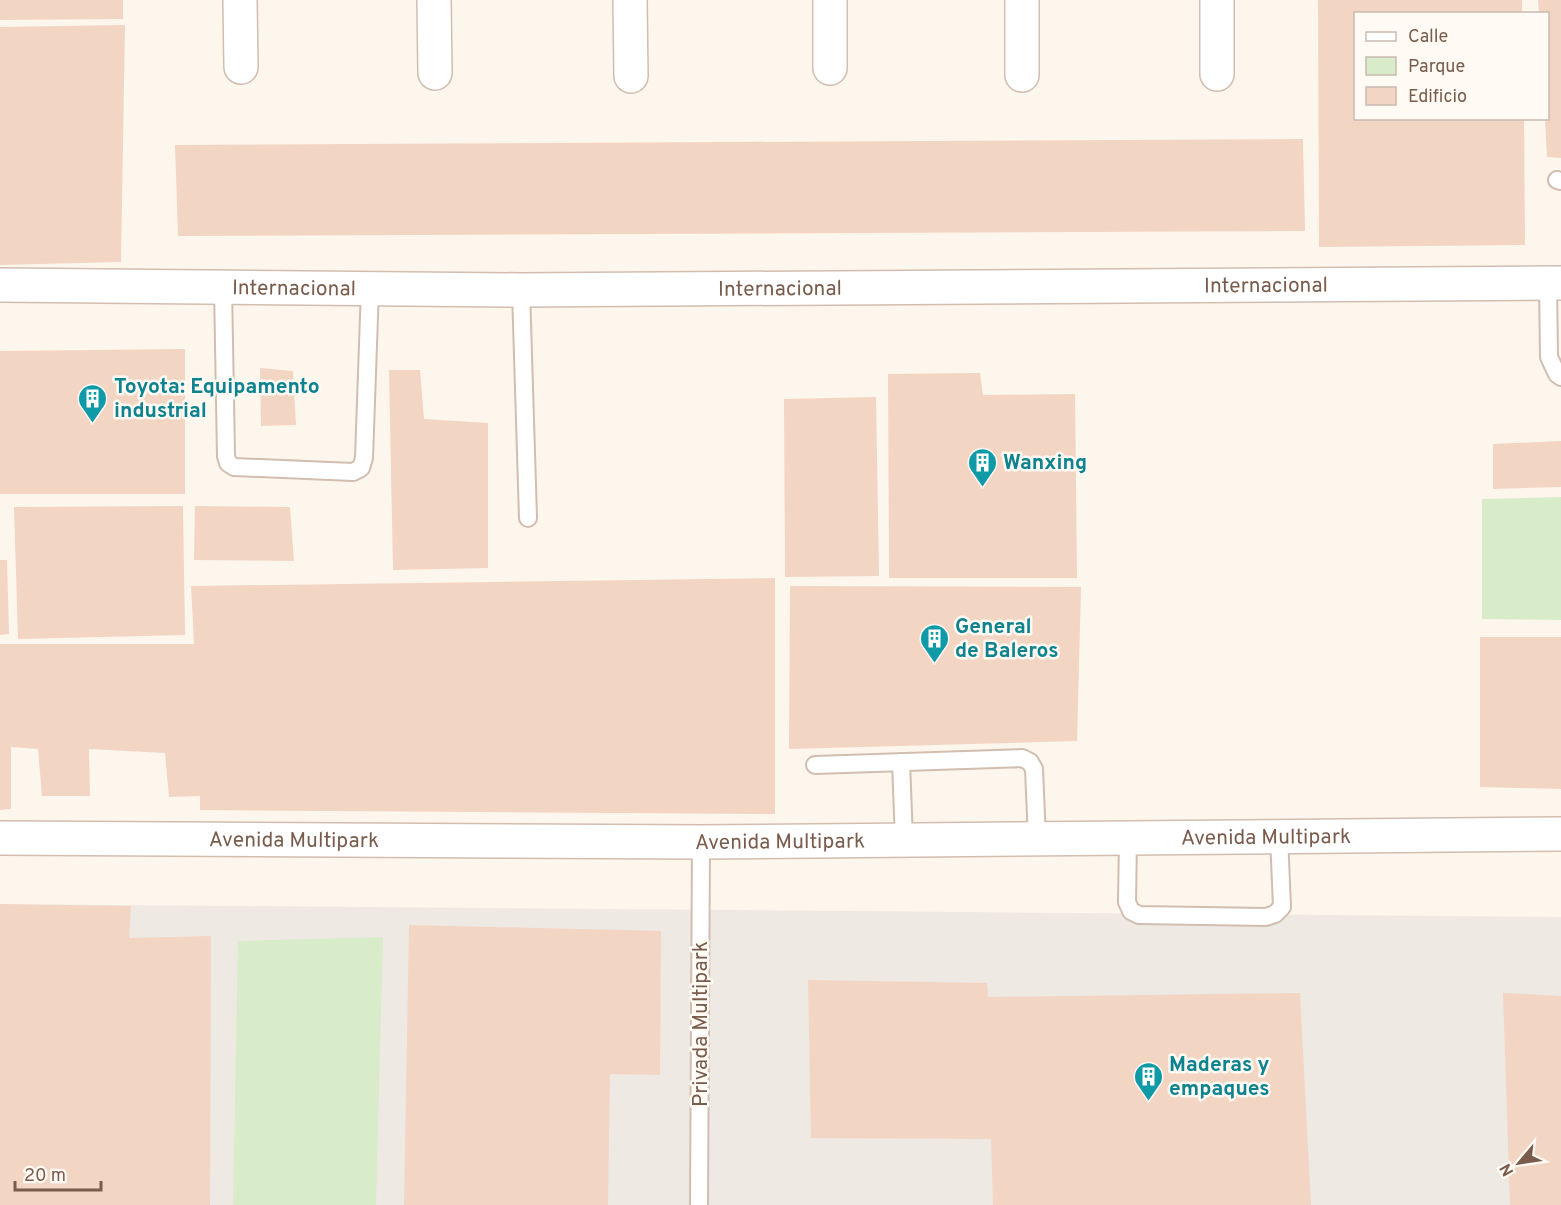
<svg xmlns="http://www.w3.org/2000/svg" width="1561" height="1205" font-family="Overpass,sans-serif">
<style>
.industrial{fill:#efe9e4}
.green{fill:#d8ecc9}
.building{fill:#f3d5c3}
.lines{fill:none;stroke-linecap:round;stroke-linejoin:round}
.service-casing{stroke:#d1beb0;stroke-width:20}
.minor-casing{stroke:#d1beb0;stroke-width:36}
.tertiary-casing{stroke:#d1beb0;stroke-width:36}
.service{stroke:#fff;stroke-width:16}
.minor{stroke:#fff;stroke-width:33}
.tertiary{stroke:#fff;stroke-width:33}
.labels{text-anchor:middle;stroke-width:5;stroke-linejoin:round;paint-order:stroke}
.street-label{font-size:21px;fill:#7a5c4d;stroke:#fffaf3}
.culture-label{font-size:21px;font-weight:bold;fill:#0d838f;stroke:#fffaf3;text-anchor:start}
</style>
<rect width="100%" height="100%" fill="#fdf6ec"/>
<path class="industrial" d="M0,904L1561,917V1205H0Z"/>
<path class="green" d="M1561,497V620L1482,619V499Z
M383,937L376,1205H233L238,941Z"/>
<path class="building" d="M0,0H123V19L0,20Z
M1318,0H1522V14H1356V118H1524L1525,245L1319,247Z
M1538,0H1561V158L1547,157L1545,118H1548V14H1539Z
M125,25L121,262L0,265V27Z
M1303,139L1305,231L178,236L175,145Z
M185,349V494H0V351Z
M260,368L293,371L296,425L261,426Z
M389,370H420L424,419L488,423V568L393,570Z
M980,373L983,395L1075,394L1077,578H889L888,374Z
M876,397L879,576L785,577L784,399Z
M1561,441V487L1493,489V444Z
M183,506L185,635L18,639L14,507Z
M195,506L290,507L294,561L194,560Z
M0,560H7L9,634L0,635Z
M775,578V814L200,810V796L169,797L165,753L89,749L90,796H42L38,749L11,747V809L0,810V644H194L191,586Z
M790,586L1081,587L1077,741L789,749Z
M1480,637H1561V789L1480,787Z
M0,904L131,906L129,938L211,936L210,1205H0Z
M409,925L661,931L660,1075L610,1074L608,1205H404Z
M808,980L987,983L988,997L1300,993L1311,1205H993L991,1139L811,1138Z
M1503,993L1561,996V1205H1510Z"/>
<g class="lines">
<defs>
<path id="service" d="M1557,180L1561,181
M1548,283L1549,357L1557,374L1561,377
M223,287L226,456L228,463L234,467L353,472L361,468L364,458L370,288
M521,290L528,518
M901,762L904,840
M815,765L1022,758L1030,762L1034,769L1037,839
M1128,838L1127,902L1131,911L1139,915L1266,917L1275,914L1282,907L1279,836
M699,1205L701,842"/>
<g id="minor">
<path d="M240,0L241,67"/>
<path d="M434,0L435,73"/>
<path d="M630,0L631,76"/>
<path d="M830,0V68"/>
<path d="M1217,74V0"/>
<path d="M1022,75V0"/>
<path id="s1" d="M0,285L521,290L1561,283"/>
</g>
<g id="tertiary">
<path id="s2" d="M0,838L701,842L1561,834"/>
</g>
</defs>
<use href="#service" class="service-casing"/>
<use href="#minor" class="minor-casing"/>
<use href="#tertiary" class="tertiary-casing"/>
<use href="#service" class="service"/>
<use href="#minor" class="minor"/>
<use href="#tertiary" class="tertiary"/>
</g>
<defs>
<symbol id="building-pin" viewBox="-11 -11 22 30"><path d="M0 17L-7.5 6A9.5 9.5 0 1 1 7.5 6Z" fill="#0f9aa8" stroke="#fffaf3"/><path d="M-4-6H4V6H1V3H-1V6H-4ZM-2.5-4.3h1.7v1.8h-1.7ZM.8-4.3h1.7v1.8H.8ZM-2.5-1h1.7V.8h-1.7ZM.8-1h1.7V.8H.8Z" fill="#fff"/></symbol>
</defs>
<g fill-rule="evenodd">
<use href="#building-pin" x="76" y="382" width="33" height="45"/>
<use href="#building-pin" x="966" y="446" width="33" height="45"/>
<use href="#building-pin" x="918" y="622" width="33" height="45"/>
<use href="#building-pin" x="1132" y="1060" width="33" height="45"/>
</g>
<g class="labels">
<g class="street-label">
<text dy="7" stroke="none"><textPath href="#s1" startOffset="1266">Internacional</textPath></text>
<text dy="7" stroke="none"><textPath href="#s1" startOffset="294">Internacional</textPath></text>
<text dy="7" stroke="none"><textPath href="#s1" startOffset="780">Internacional</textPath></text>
<text dy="7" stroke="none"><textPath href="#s2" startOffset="1266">Avenida Multipark</textPath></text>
<text dy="7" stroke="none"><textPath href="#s2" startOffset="294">Avenida Multipark</textPath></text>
<text dy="7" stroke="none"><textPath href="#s2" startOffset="780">Avenida Multipark</textPath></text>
<text transform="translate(700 1024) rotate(-90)" y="7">Privada Multipark</text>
</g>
<g class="culture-label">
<text x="114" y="393">Toyota: Equipamento<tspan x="114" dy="24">industrial</tspan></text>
<text x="1003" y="469">Wanxing</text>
<text x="955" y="633">General<tspan x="955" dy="24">de Baleros</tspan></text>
<text x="1169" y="1071">Maderas y<tspan x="1169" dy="24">empaques</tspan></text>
</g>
</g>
<rect x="1354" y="12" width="195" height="108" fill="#fffaf3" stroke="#cabbb1" stroke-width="1.5"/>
<rect x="1366" y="32" width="30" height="9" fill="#ffffff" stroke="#cabbb1" stroke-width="1.5"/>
<text x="1408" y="42" font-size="18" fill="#7a5c4d">Calle</text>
<rect x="1366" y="57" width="30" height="18" fill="#d8ecc9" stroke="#cabbb1" stroke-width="1.5"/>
<text x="1408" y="72" font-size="18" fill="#7a5c4d">Parque</text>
<rect x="1366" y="87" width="30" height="18" fill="#f3d5c3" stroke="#cabbb1" stroke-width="1.5"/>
<text x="1408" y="102" font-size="18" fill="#7a5c4d">Edificio</text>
<g transform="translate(1519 1163) rotate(241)" stroke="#fffaf3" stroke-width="4.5" paint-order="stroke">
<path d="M0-4.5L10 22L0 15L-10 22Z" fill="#7a5c4d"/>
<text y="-9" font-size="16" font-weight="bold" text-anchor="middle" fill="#7a5c4d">N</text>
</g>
<path d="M15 1181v9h86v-9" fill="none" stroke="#7a5c4d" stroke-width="3"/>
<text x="24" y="1181" font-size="18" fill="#7a5c4d" stroke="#fffaf3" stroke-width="4.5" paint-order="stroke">20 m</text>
</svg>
